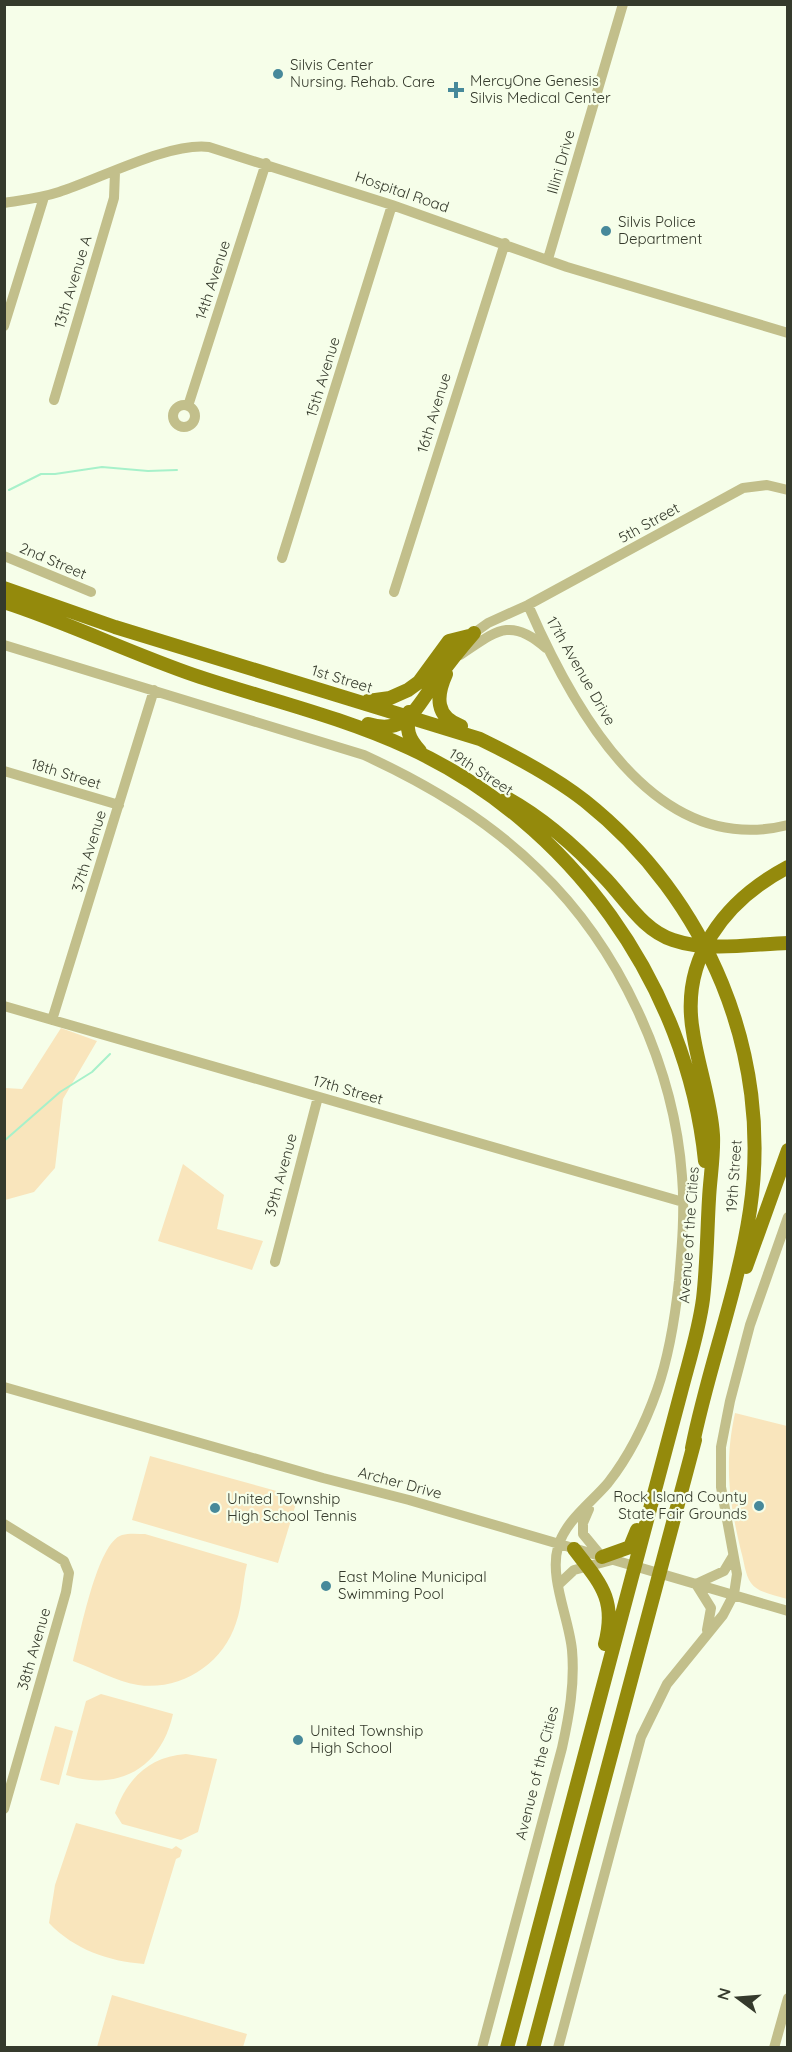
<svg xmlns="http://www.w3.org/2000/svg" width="792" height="2052" font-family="Quicksand,sans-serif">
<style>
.green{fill:#f9e5bc}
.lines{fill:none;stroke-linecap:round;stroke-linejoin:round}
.stream{stroke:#a7f1ca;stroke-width:2}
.minor{stroke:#c2bf8b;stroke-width:10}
.major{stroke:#948a0c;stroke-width:14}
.poi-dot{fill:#47899a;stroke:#f6fee9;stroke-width:2}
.labels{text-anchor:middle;stroke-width:4.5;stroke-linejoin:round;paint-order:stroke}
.poi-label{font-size:15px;fill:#353a2c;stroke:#f6fee9;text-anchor:start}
.street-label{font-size:15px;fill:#353a2c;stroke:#f6fee9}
</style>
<rect width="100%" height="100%" fill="#f6fee9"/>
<path class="green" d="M61,1028L97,1041L63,1099L55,1168L34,1192L5,1200V1088L22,1089Z
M183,1164L224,1195L217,1229L263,1241L252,1270L158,1241Z
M735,1413L787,1426V1599C775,1595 758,1593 751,1583C745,1575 744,1560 741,1551C729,1501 724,1464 735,1413Z
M150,1456L298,1497L278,1563L132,1520Z
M145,1534L247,1564C242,1584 243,1604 236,1623C223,1664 181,1691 138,1685C115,1681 95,1669 73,1661C80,1636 97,1542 122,1535C129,1533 138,1534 145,1534Z
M101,1694L173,1714C161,1768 119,1792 66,1775L86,1701Z
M55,1726L73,1731L59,1785L40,1780Z
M186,1754L217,1759L198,1832L181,1840L122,1824L115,1813C127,1779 148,1757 186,1754Z
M76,1823L172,1849L176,1846L182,1850L180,1857L176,1859L144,1964C108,1961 75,1950 49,1923L55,1885Z
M112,1995L247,2034L243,2047H97Z"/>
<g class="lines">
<path class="stream" d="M9,490L41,474H55L102,467L148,471L177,470
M4,1141L60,1092L92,1072L110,1054"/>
<path class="minor" d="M4,203C23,200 41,198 59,192C100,179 169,142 209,147L392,205L567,267L788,333
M548,259L623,4
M4,326L44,197
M54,400L114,198L115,172
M173 416a11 11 0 1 1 22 0a11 11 0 1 1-22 0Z
M188,406L266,163
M4,556L91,592
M282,558L392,205
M394,592L505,243
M528,605C572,706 653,859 788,825
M474,633L488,623L528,605L743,488L767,485L788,490
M4,645L364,755C429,785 488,820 539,870C619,947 674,1065 682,1176C685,1211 682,1246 679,1281C675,1318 669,1356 657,1390C645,1424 630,1455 608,1483C591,1503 565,1521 558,1547C549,1578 569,1618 572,1650C575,1684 569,1716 562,1748L482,2048
M460,655C494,633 509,615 546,648
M4,771L119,805
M4,1006L683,1202
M52,1020L154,690
M275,1262L318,1097
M4,1387L323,1478L409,1500L788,1611
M589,1509L583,1523V1534L602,1557
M4,1524L64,1561L69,1573L66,1592L4,1809
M559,1584L574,1570L612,1560
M707,1630L711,1608L696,1584L724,1571L733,1556
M558,2048L641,1737L667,1684L723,1615L734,1594L737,1574L721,1487V1447L730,1401L750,1325L788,1217
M774,2048L788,1998"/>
<path class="major" d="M4,588L115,627L480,739C517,757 553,776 585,801C708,899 773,1055 750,1210C738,1291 708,1368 692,1448
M4,602C69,623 130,653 194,675C265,699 340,716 409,748C570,822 687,984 705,1161
M446,674C436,696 435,717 461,726
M368,701L390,698L408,690L419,682L449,641L469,636
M409,712C406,730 408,738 420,751
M368,724C407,736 416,707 436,681C448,664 461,648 474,633
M507,798C543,818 575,846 603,876C625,898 642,930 673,940C708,952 752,944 788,943
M746,1267L788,1150
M574,1549C600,1583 617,1599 605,1644
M602,1557L630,1547L637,1530
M507,2048L681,1392C689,1361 699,1330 703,1299C707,1265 707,1232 709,1199C710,1178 714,1156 713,1135C711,1101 698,1066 693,1032C680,959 724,901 788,867
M533,2048L695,1440"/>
</g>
<g class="poi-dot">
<circle cx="278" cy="74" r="6"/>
<path d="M453 81h6v6h6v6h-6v6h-6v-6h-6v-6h6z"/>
<circle cx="606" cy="231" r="6"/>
<circle cx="759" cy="1506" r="6"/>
<circle cx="215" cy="1508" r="6"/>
<circle cx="326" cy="1586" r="6"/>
<circle cx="298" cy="1740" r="6"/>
</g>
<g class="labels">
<g class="poi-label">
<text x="290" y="70">Silvis Center<tspan x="290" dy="17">Nursing. Rehab. Care</tspan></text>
<text x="470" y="86">MercyOne Genesis<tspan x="470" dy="17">Silvis Medical Center</tspan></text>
<text x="618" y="227">Silvis Police<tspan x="618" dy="17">Department</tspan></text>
<text x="747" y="1502" text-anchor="end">Rock Island County<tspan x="747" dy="17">State Fair Grounds</tspan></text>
<text x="227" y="1504">United Township<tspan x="227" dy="17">High School Tennis</tspan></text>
<text x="338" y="1582">East Moline Municipal<tspan x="338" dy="17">Swimming Pool</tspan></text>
<text x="310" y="1736">United Township<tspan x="310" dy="17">High School</tspan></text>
</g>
<g class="street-label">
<text transform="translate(561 162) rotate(-74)" y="5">Illini Drive</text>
<text transform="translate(402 192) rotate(19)" y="5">Hospital Road</text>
<text transform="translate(213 280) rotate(-72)" y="5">14th Avenue</text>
<text transform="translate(73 282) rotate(-73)" y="5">13th Avenue A</text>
<text transform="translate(323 377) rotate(-73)" y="5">15th Avenue</text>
<text transform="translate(434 413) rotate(-73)" y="5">16th Avenue</text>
<text transform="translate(649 523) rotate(-29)" y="5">5th Street</text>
<text transform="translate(53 561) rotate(23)" y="5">2nd Street</text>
<text transform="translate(581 671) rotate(60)" y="5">17th Avenue Drive</text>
<text transform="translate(342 679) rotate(17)" y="5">1st Street</text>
<text transform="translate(481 772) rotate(33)" y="5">19th Street</text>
<text transform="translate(66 774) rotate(17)" y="5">18th Street</text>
<text transform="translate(89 851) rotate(-73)" y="5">37th Avenue</text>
<text transform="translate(348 1090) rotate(16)" y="5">17th Street</text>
<text transform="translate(281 1175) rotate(-75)" y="5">39th Avenue</text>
<text transform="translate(734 1176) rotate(-86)" y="5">19th Street</text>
<text transform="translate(689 1235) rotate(-86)" y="5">Avenue of the Cities</text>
<text transform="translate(400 1483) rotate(15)" y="5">Archer Drive</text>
<text transform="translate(34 1649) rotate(-74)" y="5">38th Avenue</text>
<text transform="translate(537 1773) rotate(-76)" y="5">Avenue of the Cities</text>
</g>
</g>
<rect width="792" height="2052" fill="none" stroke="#353a2c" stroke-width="12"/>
<g transform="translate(738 1998) rotate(286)" stroke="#f6fee9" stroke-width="4.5" paint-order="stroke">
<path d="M0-4.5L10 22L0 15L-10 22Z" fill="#353a2c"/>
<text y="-9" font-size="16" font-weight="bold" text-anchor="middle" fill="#353a2c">N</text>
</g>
</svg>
